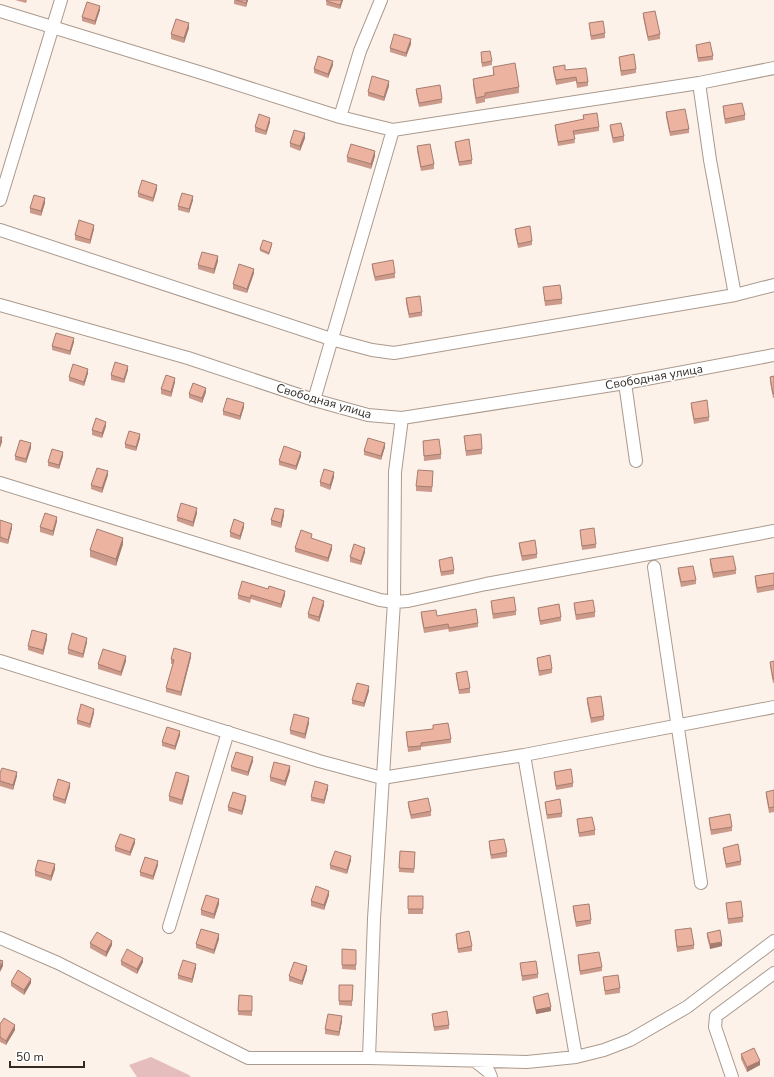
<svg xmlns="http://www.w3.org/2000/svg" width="774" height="1077" font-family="'Nunito Sans',sans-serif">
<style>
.green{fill:#e6bdbd}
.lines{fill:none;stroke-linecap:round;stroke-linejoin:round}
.street-casing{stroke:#ab9a8d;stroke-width:14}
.street{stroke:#fff;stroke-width:12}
.wall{fill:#cb9a8a}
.shaded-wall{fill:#a57d70}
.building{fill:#ecb3a0;stroke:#a57d70}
.labels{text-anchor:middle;stroke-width:3;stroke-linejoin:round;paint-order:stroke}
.street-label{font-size:12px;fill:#312a25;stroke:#fff}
</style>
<rect width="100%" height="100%" fill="#fdf2ea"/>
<path class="green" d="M151,1057L189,1075L191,1077H137L129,1065Z"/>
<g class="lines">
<defs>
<path id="street" d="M0,11L202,73L340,117L393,130L699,83L774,68
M699,83L710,160L735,295
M348,119L340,117L360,51L381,0
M0,200L61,0
M0,230L331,339L372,350L394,353L735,295L774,285
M0,305L188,358L314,400L368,415L402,418L625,383L774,355
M625,383L636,461
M314,400L393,130L385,128
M0,483L380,600L394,602L408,601L486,584L774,531
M654,567L701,883
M0,661L319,761L382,778L524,755L774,707
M524,755L576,1057
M169,927L228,732
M0,938L58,963L248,1058H369L527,1062L576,1057L604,1050L630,1040L687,1007L774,941
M363,1058H369L374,919L394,602L395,472L402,418
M475,1061L489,1072L491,1077
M732,1077L715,1027L716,1016L774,973"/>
</defs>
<use href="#street" class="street-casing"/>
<use href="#street" class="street"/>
</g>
<path class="wall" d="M15,0H27L26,3Z
M234,0H248L246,7L234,4Z
M327,0H343L340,9L326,5Z
M100,10L95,25L82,21V17Z
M643,13L660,34V39L648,41L643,17Z
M589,23L605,33V38L591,40Z
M189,28L184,43L171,39V34Z
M411,44L406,57L390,52V48Z
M696,45L713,56V60L698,62L696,49Z
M481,52L492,61V65L482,67L481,57Z
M619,57L636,69V73L621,76L619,61Z
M333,65L328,78L314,73V69Z
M493,67L519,87V93L485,99V102L476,104L473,85V79L493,75Z
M553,67L565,70L588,82V86L577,88L576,81L556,85L553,71Z
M389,86L384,101L368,96V92Z
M416,89L442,99V103L419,107L416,93Z
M723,106L745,115V120L725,124L723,111Z
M666,112L689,129V133L670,136L666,117Z
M583,115L599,127V131L574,135L575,143L558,146L555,129V125L583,120Z
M270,122L266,135L255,132V127Z
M610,125L624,136V141L613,143L610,129Z
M305,138L300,151L290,147V143Z
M455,142L472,160V164L459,166L455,146Z
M417,146L434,164V169L421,171L417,151Z
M375,156L371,169L347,162V157Z
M157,189L153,202L138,197V193Z
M193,200L189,213L178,210V206Z
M45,203L41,216L30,213V208Z
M94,229L90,244L75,240V235Z
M515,229L532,241V245L518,248L515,233Z
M272,245L269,255L260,251V249Z
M218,261L214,274L198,269V265Z
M372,264L395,273V278L375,281L372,268Z
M254,273L247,293L233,289V284Z
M543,287L562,299V304L545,306Z
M406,298L422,312V316L409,318L406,303Z
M74,342L70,355L52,350V346Z
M128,370L124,383L111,380V375Z
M88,373L84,386L69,381V377Z
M774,376V398H773L770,382V377Z
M175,382L171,397L161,394V389Z
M206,392L202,403L189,398V394Z
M691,403L709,417V421L694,424L691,407Z
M244,407L240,420L223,415V411Z
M106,426L102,438L92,435V430Z
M464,436L482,449V454L466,456Z
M140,438L136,451L125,448V444Z
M423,441L441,454V459L424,461Z
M385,447L381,460L364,455V451Z
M31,448L26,463L15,460V456Z
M63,456L59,469L48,466V462Z
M301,456L296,470L279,465V461Z
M108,475L102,493L91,489V485Z
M433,475L432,492L416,491V486Z
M334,477L330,490L320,486V482Z
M197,513L193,527L177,521V517Z
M284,515L281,528L271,525V520Z
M0,520L12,528L8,544L0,542Z
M57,521L53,536L40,532V527Z
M244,527L240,540L230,537V532Z
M580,530L596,544V548L582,550Z
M312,539L332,549L328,562L295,552V548Z
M519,543L537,554V558L522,561L519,547Z
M123,544L116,566L90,557V550Z
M365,552L361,565L350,562V557Z
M710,559L736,570V574L713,578L710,564Z
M439,560L454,570V574L441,576L439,564Z
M678,568L696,580V584L681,587L678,573Z
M774,573V590L757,593L755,581V576Z
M238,595H285L281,608L251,599L250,603L238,599Z
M491,601L516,611V615L493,619L491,605Z
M574,603L595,612V617L576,620L574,607Z
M324,605L319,622L308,618V614Z
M538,608L561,617V621L540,625L538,612Z
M421,612L437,616L478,623V627L449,632L448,629L424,633L421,616Z
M47,639L43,655L28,650V646Z
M87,642L83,658L68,654V649Z
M191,657L181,696L166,692V688L173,664H171V659Z
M537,658L552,669V673L539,676L537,662Z
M126,661L121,676L98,669V664Z
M774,661V683H773L770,666V662Z
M456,673L470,688V693L459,694L456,677Z
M369,691L364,707L352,704V700Z
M587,698L604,716V720L591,723L587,703Z
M94,713L90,728L77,724V720Z
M309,723L305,739L290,734V730Z
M433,725L451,739V743L421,747V750L408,752L406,732L433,729Z
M180,735L175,750L162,746V742Z
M253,761L248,776L231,771V767Z
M290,771L285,786L270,781V777Z
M554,772L573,783V787L556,790Z
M0,773L17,776L13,790L0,786Z
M189,780L182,805L169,801V796Z
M70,787L65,804L53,800V796Z
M328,789L324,804L311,801V797Z
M774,790V812L769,813L766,796V792Z
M246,800L242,815L228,811V807Z
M408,802L431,811V816L411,819L408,806Z
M545,802L562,813V817L547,819Z
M709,818L732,827V831L711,835L709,822Z
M577,819L595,830V835L579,837Z
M489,841L507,852V857L491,859L489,846Z
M135,843L130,856L115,851V847Z
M723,848L741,861V865L726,868L723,852Z
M400,851L415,857L414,873L399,872Z
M351,860L347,874L330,869V865Z
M158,865L153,880L140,876V872Z
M55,869L51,881L35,876V871Z
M329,895L324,910L311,906V901Z
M408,896H423V914H408Z
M726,903L743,917V922L728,924Z
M219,904L214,919L201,915V910Z
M573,906L591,920V924L576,927L573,910Z
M675,930L694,945V949L677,952L675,935Z
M707,933L722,946L710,949L707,937Z
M456,934L472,946V951L458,953L456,938Z
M219,939L214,954L196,948V944Z
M90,943L112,945L106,957L90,948Z
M356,950V970L342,969V965Z
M578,955L602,967V971L580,975L578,960Z
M121,961L143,962L137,974L121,965Z
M520,963L538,974V978L522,981Z
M196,968L192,983L178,979V975Z
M307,970L302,985L289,981V976Z
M603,977L620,988V993L605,995Z
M11,982L31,983L24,995L11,986Z
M339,985H353L352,1006L339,1005Z
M239,995L252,996V1016L238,1015Z
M533,997L551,1011L536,1014L533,1001Z
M432,1014L449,1025V1029L434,1031Z
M342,1021L339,1036L325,1034V1029Z
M0,1024L15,1030L6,1045L0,1042Z
M741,1054L760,1065L747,1072L741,1059Z"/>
<path class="shaded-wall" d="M247,0H248L246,7V3Z
M342,0H343L340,9V5Z
M100,6V10L95,25V21Z
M189,23V28L184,43V38Z
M411,39V44L406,57V53Z
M333,61V65L328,78V74Z
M389,81V86L384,101V97Z
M270,118V122L266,135V131Z
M305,133V138L300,151V146Z
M375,151V156L371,169V164Z
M157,185V189L153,202V198Z
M193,196V200L189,213V209Z
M45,198V203L41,216V211Z
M94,225V229L90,244V240Z
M218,256V261L214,274V269Z
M254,269V273L247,293V289Z
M74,338V342L70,355V351Z
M128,366V370L124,383V379Z
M88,369V373L84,386V382Z
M175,378V382L171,397V392Z
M206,388V392L202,403V398Z
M244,403V407L240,420V416Z
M106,422V426L102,438V433Z
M140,434V438L136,451V447Z
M2,437V442L0,448V444Z
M31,443V448L26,463V459Z
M385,443V447L381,460V456Z
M63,452V456L59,469V465Z
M301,452V456L296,470V466Z
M108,471V475L102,493V488Z
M334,472V477L330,490V485Z
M197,508V513L193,527V522Z
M284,510V515L281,528V523Z
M57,517V521L53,536V531Z
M244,523V527L240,540V536Z
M12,524V528L8,544V540Z
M123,538V544L116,566V559Z
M332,545V549L328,562V558Z
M365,548V552L361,565V561Z
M285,591V595L281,608V604Z
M324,601V605L319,622V617Z
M47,634V639L43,655V650Z
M87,638V642L83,658V654Z
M191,653V657L181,696V692Z
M126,656V661L121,676V672Z
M369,686V691L364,707V703Z
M94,709V713L90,728V724Z
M309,718V723L305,739V734Z
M180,731V735L175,750V746Z
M253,757V761L248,776V772Z
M290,766V771L285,786V781Z
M17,772V776L13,790V785Z
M189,776V780L182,805V800Z
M70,783V787L65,804V800Z
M328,785V789L324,804V800Z
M246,796V800L242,815V811Z
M135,839V843L130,856V852Z
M351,856V860L347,874V870Z
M158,861V865L153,880V876Z
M55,864V869L51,881V876Z
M329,891V895L324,910V905Z
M219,899V904L214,919V914Z
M219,934V939L214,954V950Z
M112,941V945L106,957V952Z
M722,942V946L710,949V944Z
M143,958V962L137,974V969Z
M3,961V966L0,972V967Z
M196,964V968L192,983V979Z
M307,966V970L302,985V981Z
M31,979V983L24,995V990Z
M551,1007V1011L536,1014V1010Z
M342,1016V1021L339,1036V1032Z
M15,1025V1030L6,1045V1041Z
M760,1061V1065L747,1072V1067Z"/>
<path class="building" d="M236,0H247L246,3Z
M327,0H342L340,5L326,1Z
M87,2L100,6L95,21L82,17Z
M655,11L660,34L648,37L643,13Z
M176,19L189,23L184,38L171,34Z
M603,21L605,33L591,36L589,23Z
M394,34L411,39L406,53L390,48Z
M710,42L713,56L698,58L696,45Z
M490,51L492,61L482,63L481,52Z
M634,54L636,69L621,71L619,57Z
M318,56L333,61L328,74L314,69Z
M515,63L519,87L485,93V96L476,98L473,79L494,75L493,67Z
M565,65V70L586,68L588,82L577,83L576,77L556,80L553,67Z
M372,76L389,81L384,97L368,92Z
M440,85L442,99L419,103L416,89Z
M742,103L745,115L725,119L723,106Z
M685,109L689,129L670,132L666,112Z
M597,113L599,127L573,131L575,139L558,142L555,125L584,119L583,115Z
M259,114L270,118L266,131L255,127Z
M621,123L624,136L613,138L610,125Z
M294,130L305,133L300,146L290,143Z
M469,139L472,160L459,162L455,142Z
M351,144L375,151L371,164L347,157Z
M430,144L434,164L421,167L417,146Z
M142,180L157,185L153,198L138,193Z
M182,193L193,196L189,209L178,206Z
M34,195L45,198L41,211L30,208Z
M79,220L94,225L90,240L75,235Z
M530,226L532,241L518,244L515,229Z
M263,240L272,243L269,253L260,249Z
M202,252L218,256L214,269L198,265Z
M393,260L395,273L375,277L372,264Z
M239,264L254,269L247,289L233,284Z
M560,285L562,299L545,301L543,287Z
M420,296L422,312L409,314L406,298Z
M56,333L74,338L70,351L52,346Z
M115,362L128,366L124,379L111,375Z
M73,364L88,369L84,382L69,377Z
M166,375L175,378L171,392L161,389Z
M774,376V393L773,394L770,377Z
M193,383L206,388L202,398L189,394Z
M227,398L244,403L240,416L223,411Z
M707,400L709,417L694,419L691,403Z
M96,418L106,422L102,433L92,430Z
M129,431L140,434L136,447L125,444Z
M481,434L482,449L466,451L464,436Z
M0,437H2L0,444Z
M368,438L385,443L381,456L364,451Z
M439,439L441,454L424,456L423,441Z
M20,440L31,443L26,459L15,456Z
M284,446L301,452L296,466L279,461Z
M52,449L63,452L59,465L48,462Z
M97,468L108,471L102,488L91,485Z
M324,469L334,472L330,485L320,482Z
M418,470L433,471L432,487L416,486Z
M181,503L197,508L193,522L177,517Z
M275,508L284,510L281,523L271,520Z
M45,513L57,517L53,531L40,527Z
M234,519L244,523L240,536L230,532Z
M0,520L12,524L8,540L0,537Z
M594,528L596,544L582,546L580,530Z
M97,529L123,538L116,559L90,550Z
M301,530L312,534L311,538L332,545L328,558L295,548Z
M535,540L537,554L522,556L519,543Z
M354,544L365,548L361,561L350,557Z
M733,556L736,570L713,573L710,559Z
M452,557L454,570L441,572L439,560Z
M693,566L696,580L681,582L678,568Z
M774,573V585L757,588L755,576Z
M242,581L268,589L269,586L285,591L281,604L251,595L250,598L238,595Z
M313,597L324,601L319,617L308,614Z
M514,597L516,611L493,614L491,601Z
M593,600L595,612L576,615L574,603Z
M559,604L561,617L540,621L538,608Z
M476,609L478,623L449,628L448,624L424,628L421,612L436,610L437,616Z
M32,630L47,634L43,650L28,646Z
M72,633L87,638L83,654L68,649Z
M174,648L191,653L181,692L166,688L174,660L171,659Z
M103,649L126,656L121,672L98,664Z
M550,655L552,669L539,671L537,658Z
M774,661V679H773L770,662Z
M467,671L470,688L459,690L456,673Z
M357,683L369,686L364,703L352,700Z
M601,696L604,716L591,718L587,698Z
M81,704L94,709L90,724L77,720Z
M294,714L309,718L305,734L290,730Z
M448,723L451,739L421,743V746L408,747L406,732L433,729V725Z
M167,727L180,731L175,746L162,742Z
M236,752L253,757L248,772L231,767Z
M274,762L290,766L285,781L270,777Z
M2,768L17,772L13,785L0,781V773Z
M571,769L573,783L556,786L554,772Z
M176,772L189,776L182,800L169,796Z
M58,779L70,783L65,800L53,796Z
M315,781L328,785L324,800L311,797Z
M774,790V807L769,808L766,792Z
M233,792L246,796L242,811L228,807Z
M428,798L431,811L411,815L408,802Z
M560,799L562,813L547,815L545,802Z
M730,814L732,827L711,830L709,818Z
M592,817L595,830L579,833L577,819Z
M120,834L135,839L130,852L115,847Z
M504,839L507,852L491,855L489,841Z
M738,844L741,861L726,864L723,848Z
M335,851L351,856L347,870L330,865Z
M400,851L415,852L414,869L399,868Z
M145,857L158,861L153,876L140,872Z
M38,860L55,864L51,876L35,871Z
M316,886L329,891L324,905L311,901Z
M206,895L219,899L214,914L201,910Z
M408,896H423V909H408Z
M741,901L743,917L728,919L726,903Z
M589,904L591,920L576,922L573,906Z
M691,928L694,945L677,947L675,930Z
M201,929L219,934L214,950L196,944Z
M720,930L722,942L710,944L707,933Z
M469,931L472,946L458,949L456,934Z
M97,932L112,941L106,952L90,943Z
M127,949L143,958L137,969L121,961Z
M342,949L356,950V965H342Z
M599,952L602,967L580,971L578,955Z
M0,960L3,961L0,967Z
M183,960L196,964L192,979L178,975Z
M536,961L538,974L522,976L520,963Z
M294,962L307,966L302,981L289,976Z
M18,970L31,979L24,990L11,982Z
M618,975L620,988L605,991L603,977Z
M339,985H353L352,1001H339Z
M548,993L551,1007L536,1010L533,997Z
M239,995L252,996V1011H238Z
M447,1011L449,1025L434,1027L432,1014Z
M328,1014L342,1016L339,1032L325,1029Z
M4,1018L15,1025L6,1041L0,1037V1024Z
M754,1048L760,1061L747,1067L741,1054Z"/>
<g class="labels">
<g class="street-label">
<text transform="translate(654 377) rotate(-10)" y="4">Свободная улица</text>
<text transform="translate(324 401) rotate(16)" y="4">Свободная улица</text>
</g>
</g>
<path d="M10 1061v6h74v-6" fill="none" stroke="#312a25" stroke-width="2"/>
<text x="16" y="1061" font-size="12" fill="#312a25" stroke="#ffffff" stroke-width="3" paint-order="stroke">50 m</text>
</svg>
